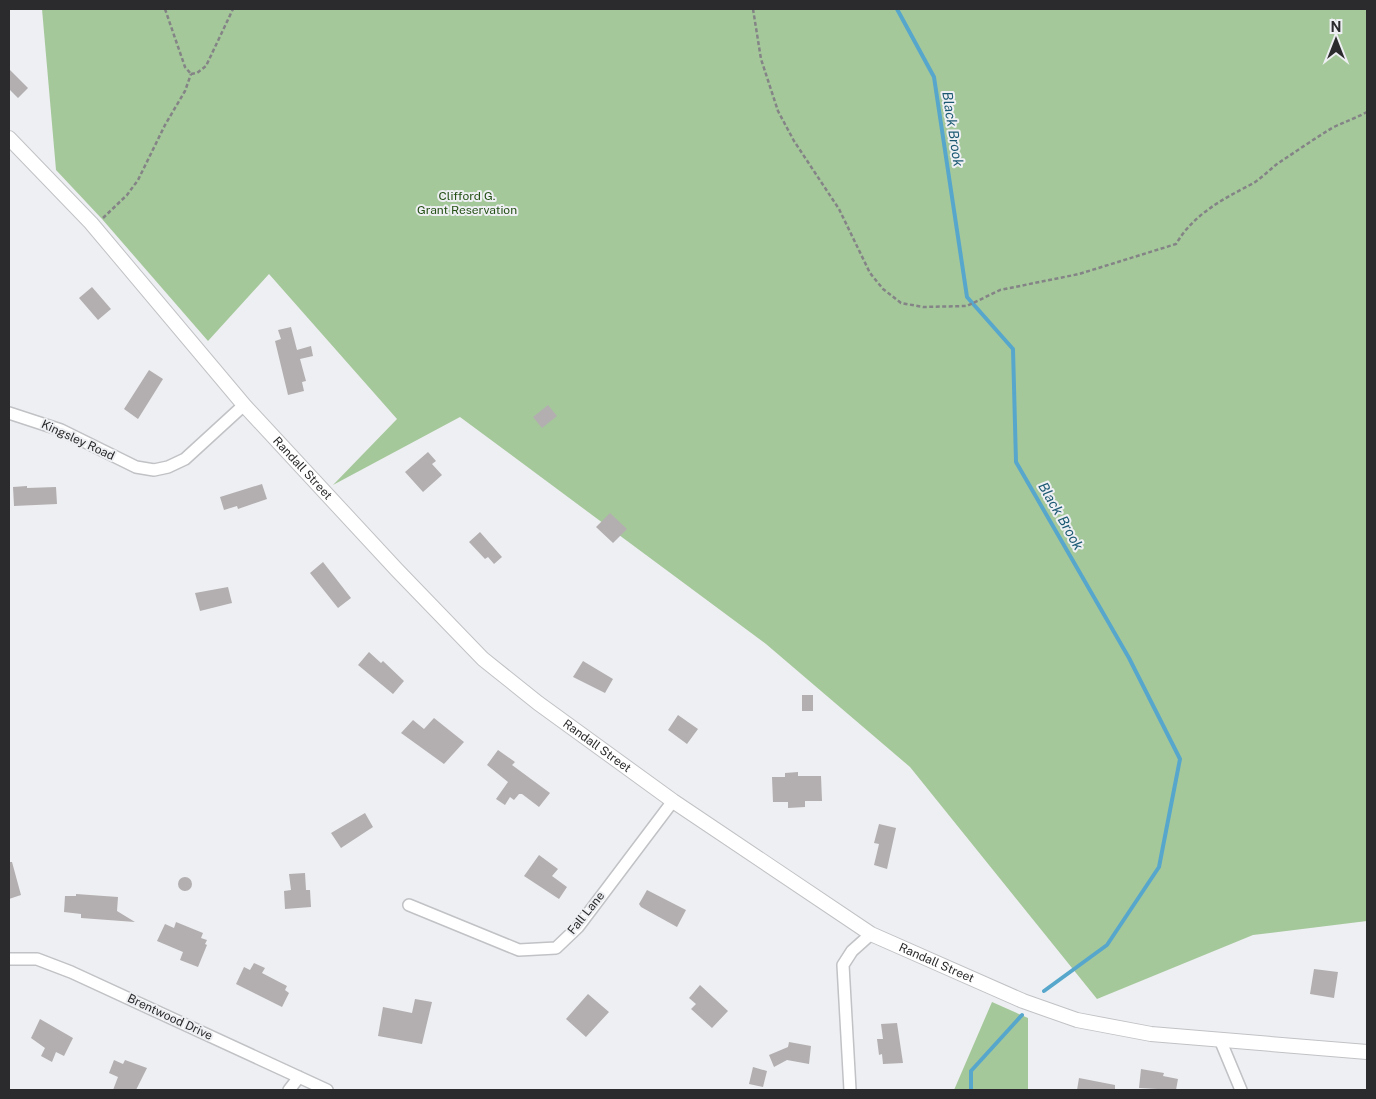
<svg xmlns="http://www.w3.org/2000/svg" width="1376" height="1099" font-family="'Public Sans',sans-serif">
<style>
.green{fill:#a5c89b}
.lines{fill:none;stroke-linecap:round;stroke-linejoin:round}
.stream{stroke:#57a7cc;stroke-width:4}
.building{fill:#b3afb0}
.minor-casing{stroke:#c1c2c5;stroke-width:14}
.tertiary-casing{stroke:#c1c2c5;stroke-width:16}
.path{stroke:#848486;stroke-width:2.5;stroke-dasharray:4 2.5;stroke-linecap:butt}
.minor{stroke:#fff;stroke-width:11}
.tertiary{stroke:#fff;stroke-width:14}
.labels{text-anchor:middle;stroke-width:4;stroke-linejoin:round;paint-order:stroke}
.park-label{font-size:12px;fill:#245016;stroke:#eeeff2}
.street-label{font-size:12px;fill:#2b2b2d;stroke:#eeeff2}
.water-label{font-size:14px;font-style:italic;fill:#1b5973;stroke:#eeeff2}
</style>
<rect width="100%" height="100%" fill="#eeeff2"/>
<path class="green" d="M42,9H1367V921L1253,935L1097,999L910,767L766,644L460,417L333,485L397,419L269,274L208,341L102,219L56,170Z
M992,1002L1028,1018V1090H954Z"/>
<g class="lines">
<path class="stream" d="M897,9L934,77L967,297L1013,349L1016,462L1129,658L1180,759L1159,867L1107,945L1044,991
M971,1090V1071L1022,1015"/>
</g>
<path class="building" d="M9,69L28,88L18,98L9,89Z
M92,287L111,309L98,320L79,298Z
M291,327L297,350L311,346L313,356L300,359L306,381L302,382L304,391L288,395L275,341L281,339L278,330Z
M149,370L163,379L138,419L124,409Z
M548,405L557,416L542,428L533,417Z
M428,452L436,461L432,464L442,475L423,492L405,472Z
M262,484L267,499L238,509L237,506L224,510L220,497Z
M27,486V488L56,487L57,504L14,506L13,487Z
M610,513L627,529L613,543L596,527Z
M480,532L502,557L494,564L488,557L485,559L469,542Z
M323,562L351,598L338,608L310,573Z
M228,587L232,603L200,611L195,593Z
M369,652L381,663L383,661L404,681L393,694L358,665Z
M583,661L613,679L605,693L573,677Z
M802,695H813V711H802Z
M678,715L698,729L687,744L668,730Z
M434,718L464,742L444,764L401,733L413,720L424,729Z
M498,750L515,762L512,765L550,793L539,807L522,794H519L514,800L510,797L505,805L496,799L508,782L487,765Z
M798,772V776H821L822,801H805V807L788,808V802H773L772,777H785V773Z
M365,813L373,827L341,848L331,833Z
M879,824L896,828L887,869L874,865L879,844L874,843Z
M539,855L558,869L552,876L567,887L559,899L524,876Z
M9,862H12L21,895L9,899Z
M305,873L306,890H310L311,907L285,909L284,891L291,890L289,874Z
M178 884a7 7 0 1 1 14 0a7 7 0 1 1-14 0Z
M647,890L686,910L677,927L641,907L639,904Z
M76,894L118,897L117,911L135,922L81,918V914L64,912L65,896H76Z
M176,922L203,933L201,938L207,940L205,944L207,945L198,967L180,960L183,952L157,941L165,924L174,928Z
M254,963L265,968L262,973L287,986L285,990L289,993L282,1007L236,984L244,967L250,970Z
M1314,969L1338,972L1334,998L1310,994Z
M700,985L728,1011L712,1028L691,1009L696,1004L689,998Z
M588,994L609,1012L586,1037L566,1019Z
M415,999L432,1002L422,1044L378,1036L383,1007L412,1013Z
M40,1019L73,1038L64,1056L56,1052L52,1062L41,1056L45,1048L31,1038Z
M897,1023L903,1063L883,1064L882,1054L879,1055L877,1039H883L881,1024Z
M789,1042L811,1046L809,1064L787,1060L774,1067L769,1055L788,1047Z
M114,1060L123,1064L125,1060L147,1068L136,1090H113L118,1077L109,1073Z
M753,1067L767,1071L763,1087L749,1084Z
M1141,1069L1164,1073L1163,1076L1178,1079L1176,1090L1139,1088Z
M1079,1078L1115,1085V1090H1077Z"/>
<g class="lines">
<defs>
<path id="minor" d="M9,413L61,430L136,467L154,470L168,467L185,459L244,405
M409,905L519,950L556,948L578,927L673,801
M9,959H37L71,972L327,1090
M1221,1042L1241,1090
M289,1090L299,1077
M850,1090L843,965L852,951L871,934"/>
<g id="tertiary">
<path id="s1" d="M9,138L91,223L244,405L397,570L483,659L538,703L673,801L871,934L1023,1001L1077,1020L1151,1034L1367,1052"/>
</g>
</defs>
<use href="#minor" class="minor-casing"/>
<use href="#tertiary" class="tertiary-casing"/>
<path class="path" d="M165,9L185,67L191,74
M753,9L761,59L778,111L794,141L839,209L870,273L883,289L901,303L923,307L967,306L1000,290L1079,274L1176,244C1193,215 1221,200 1250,185C1260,180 1268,171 1277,164C1295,152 1314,139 1332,128C1344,122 1356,118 1367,112
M191,74L197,73L206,66L233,9
M103,218L127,195L138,180L165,125L185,91L191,74"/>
<use href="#minor" class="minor"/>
<use href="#tertiary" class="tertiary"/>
</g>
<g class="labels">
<g class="park-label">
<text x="467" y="200">Clifford G.<tspan x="467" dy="14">Grant Reservation</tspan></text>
</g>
<g class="street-label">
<text transform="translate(78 440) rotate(25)" y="4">Kingsley Road</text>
<text dy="4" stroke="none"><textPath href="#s1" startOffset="442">Randall Street</textPath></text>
<text dy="4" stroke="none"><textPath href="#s1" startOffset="848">Randall Street</textPath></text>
<text transform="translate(586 913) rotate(-51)" y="4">Fall Lane</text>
<text dy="4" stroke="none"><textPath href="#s1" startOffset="1252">Randall Street</textPath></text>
<text transform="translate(170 1017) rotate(25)" y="4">Brentwood Drive</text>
</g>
<g class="water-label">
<text transform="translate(953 129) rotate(81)" y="5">Black Brook</text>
<text transform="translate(1061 516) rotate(60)" y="5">Black Brook</text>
</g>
</g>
<rect width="1376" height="1099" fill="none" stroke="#2b2b2d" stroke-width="20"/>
<g transform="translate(1336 40)" stroke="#eeeff2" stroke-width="4" paint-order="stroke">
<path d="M0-4L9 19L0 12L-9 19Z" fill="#2b2b2d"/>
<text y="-8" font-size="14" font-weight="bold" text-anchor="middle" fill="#2b2b2d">N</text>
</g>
</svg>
